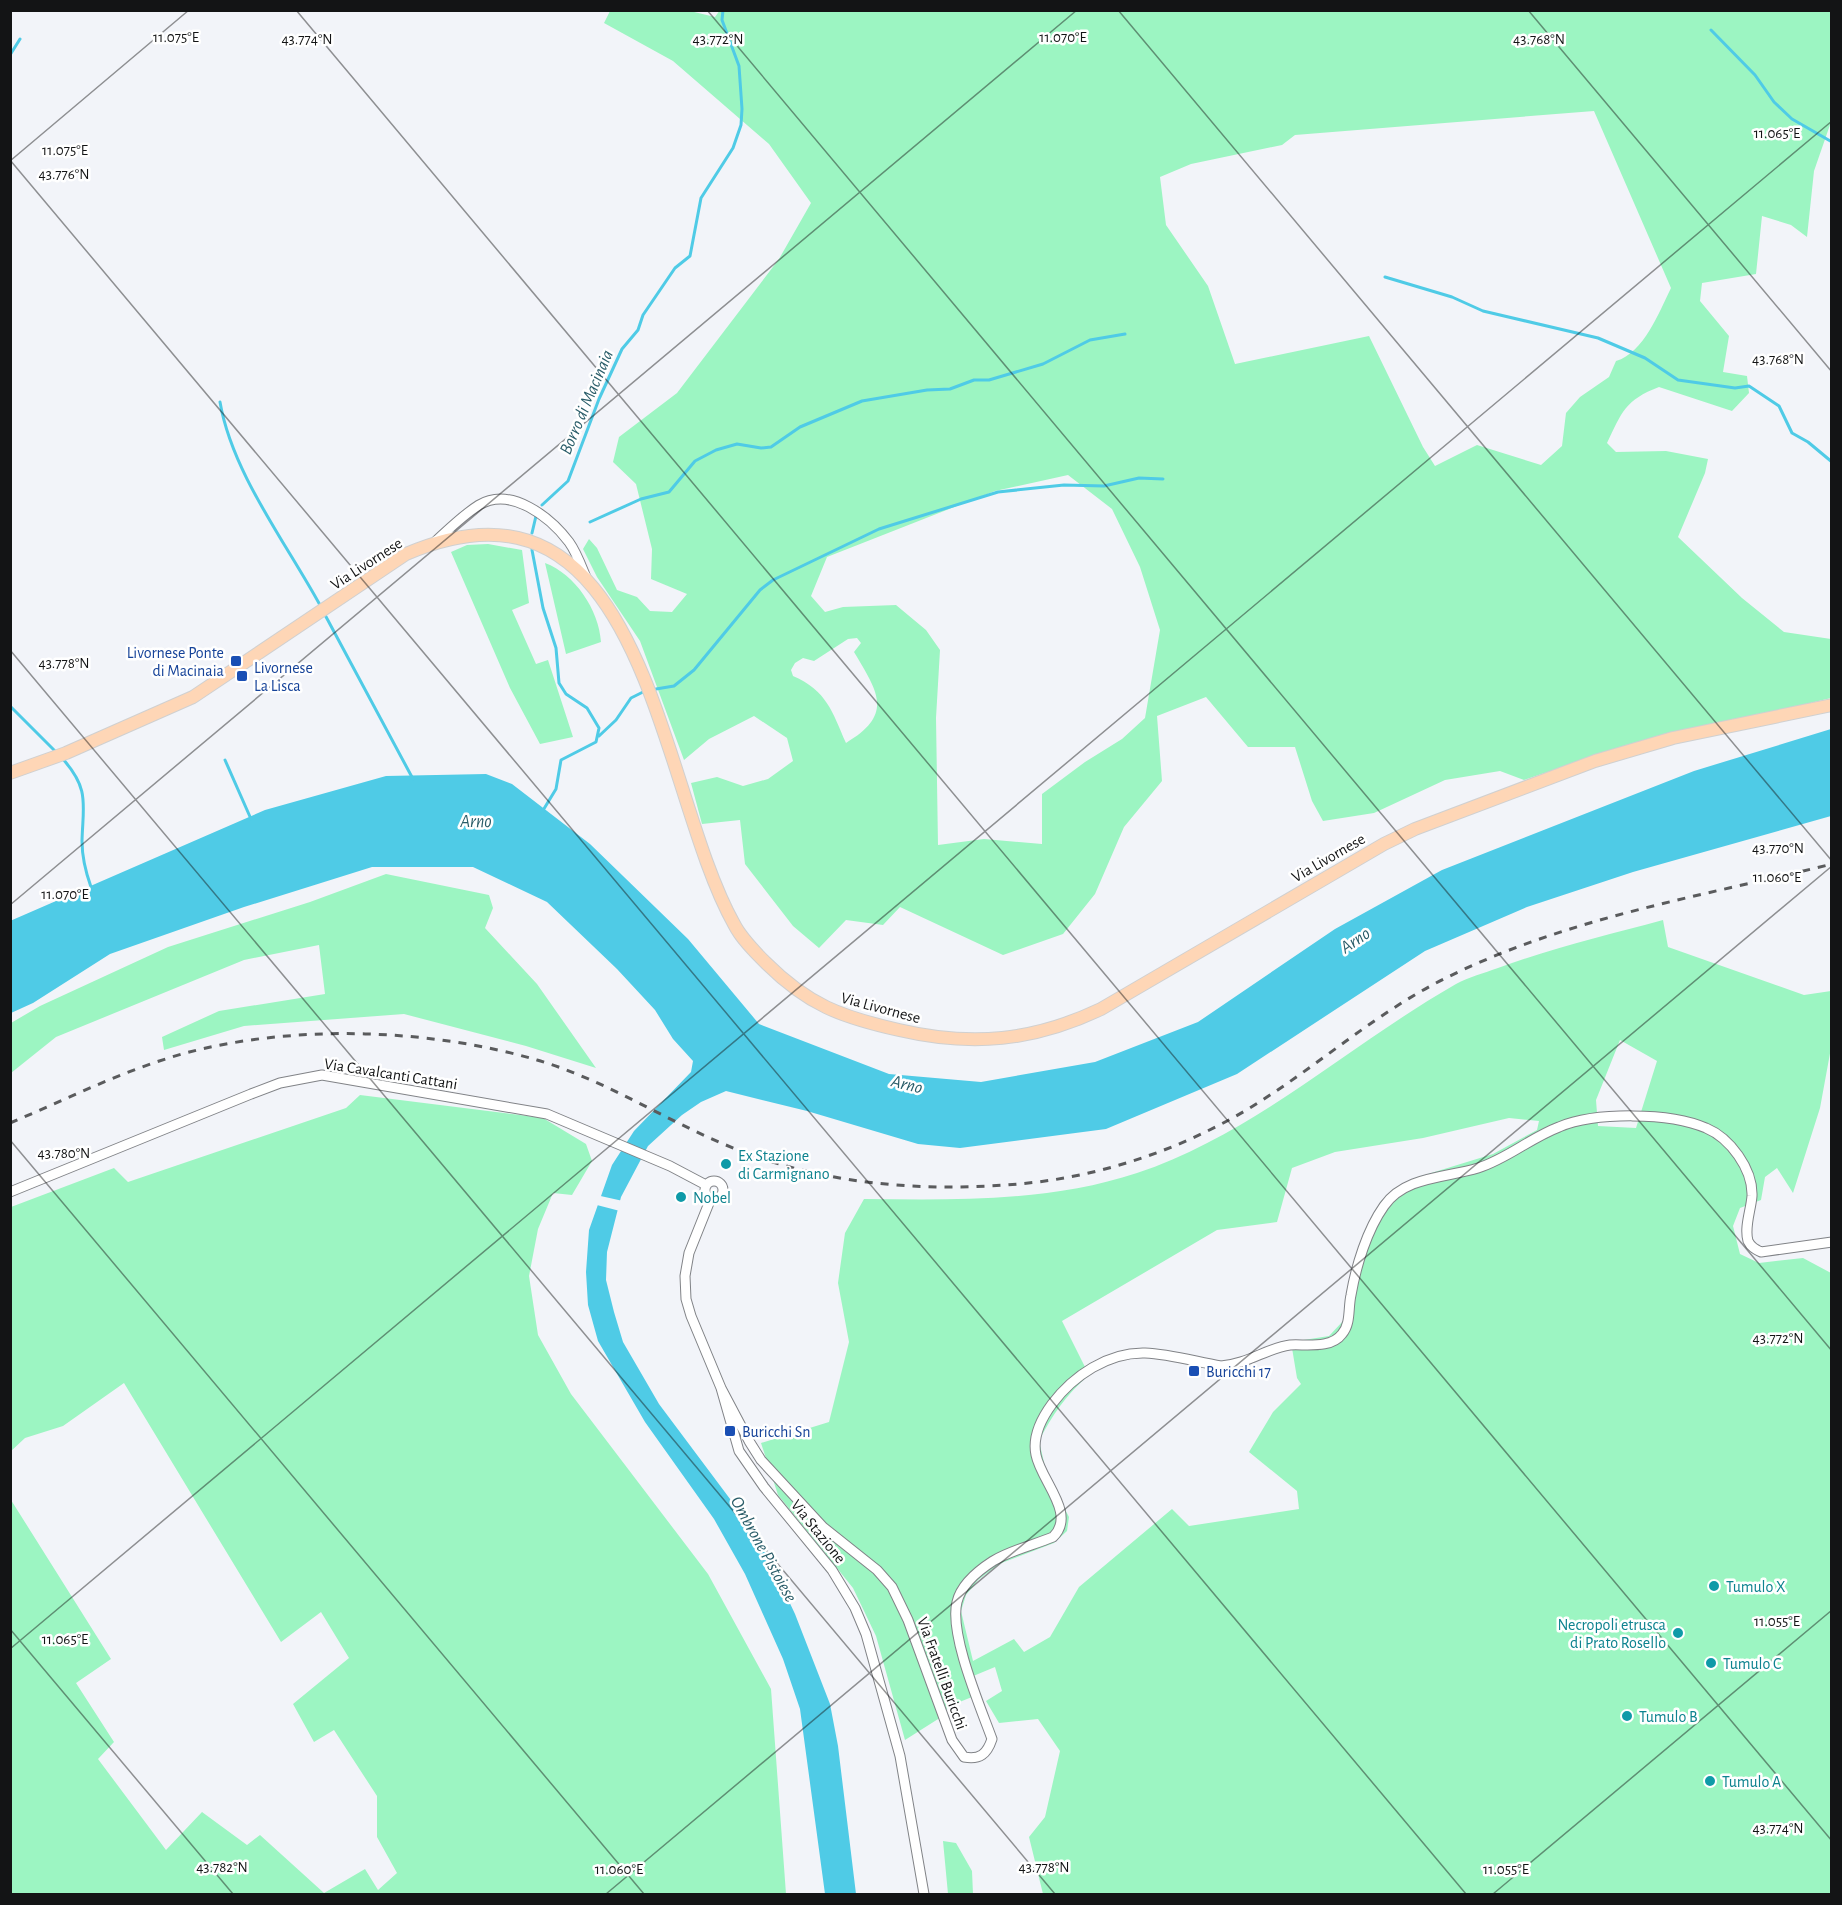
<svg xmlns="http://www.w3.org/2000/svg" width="1842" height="1905" font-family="'Alegreya Sans',sans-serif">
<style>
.green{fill:#9cf5c2;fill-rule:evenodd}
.water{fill:#4fcbe6}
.pier{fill:#f2f4f9}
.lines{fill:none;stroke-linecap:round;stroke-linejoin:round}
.stream{stroke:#4fcbe6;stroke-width:3}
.minor-casing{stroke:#818387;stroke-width:11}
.major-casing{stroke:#d0d0d0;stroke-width:14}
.minor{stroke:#fff;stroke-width:9}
.major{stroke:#fed6b6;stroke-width:12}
.rail{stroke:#5a5b5d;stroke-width:3;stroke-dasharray:8 8;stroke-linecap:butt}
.ticks{fill:none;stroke:#131415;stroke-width:1.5;stroke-opacity:0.45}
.transit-dot{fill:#1a4fb4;stroke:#fff;stroke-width:2}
.culture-dot{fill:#0f9aa8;stroke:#fff;stroke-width:2}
.labels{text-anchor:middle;stroke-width:5;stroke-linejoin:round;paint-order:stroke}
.street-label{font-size:16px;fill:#131415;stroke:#fff}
.transit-label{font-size:16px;fill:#164399;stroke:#fff;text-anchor:start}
.culture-label{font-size:16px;fill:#0d838f;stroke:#fff;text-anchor:start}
.water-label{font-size:18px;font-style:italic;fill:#2a5d69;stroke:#fff}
.ticks-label{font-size:15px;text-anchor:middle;fill:#131415;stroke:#fff;stroke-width:5;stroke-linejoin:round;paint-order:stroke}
</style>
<rect width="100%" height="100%" fill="#f2f4f9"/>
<path class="green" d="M720,10L1831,11V122L1814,171L1807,237L1791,225L1762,216L1756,274L1702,283L1700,301L1729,336L1723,372L1747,376L1749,393L1732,411L1659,387C1625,400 1622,412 1607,443L1616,452L1666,451L1708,459L1705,473L1678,537L1742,598L1784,632L1831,639V698L1601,754L1524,780L1500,771L1445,780L1374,813L1323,821L1312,801L1295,747H1248L1206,697L1157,716L1162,781L1124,827L1095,894L1063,934L1003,955L900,907L883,925L846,920L819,948L793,926L745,864L740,820L702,824L691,783L717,777L743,786L768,779L793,761L787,738L754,716L709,739L684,760L640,641L597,577L583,549L589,539L597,548L617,590L637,597L650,611L672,612L687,594L651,579L652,549L636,484L613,462L619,437L677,393L779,259L811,203L769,144L673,61L604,23L610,11H690L715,17ZM1594,111L1671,288C1659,312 1644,353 1616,361L1609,377L1580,397L1566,413L1562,446L1541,465L1477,445L1435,466L1423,447L1369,336L1235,364L1208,286L1166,225L1160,177L1191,164L1282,145L1295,135ZM1068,475L1112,509L1140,567L1160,630L1145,718L1122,739L1085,762L1042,794V844L984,839L938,845L936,718L940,650L926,630L896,605L843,607L825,612L811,596L827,557L995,491ZM857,638L861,643L854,652C877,691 895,714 846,743C832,711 827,691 793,676L791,670L795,663L803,658L814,661L848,639Z
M488,544L522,550L529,603L512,610L536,664L548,660L573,737L540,744L510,688L451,552L467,545Z
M545,563C575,574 599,610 601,642L566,654Z
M386,874L489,895L493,908L485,928L537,984L596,1068L526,1046L404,1014L244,1026L164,1050L162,1037L219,1011L325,994L319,945L244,960L56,1037L11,1073V1023L40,1006L168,947L310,902Z
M1663,920L1668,947L1804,995L1831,991V1048L1820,1108L1793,1193L1777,1168L1765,1177L1761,1200L1740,1208L1733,1226L1740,1254L1759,1263L1803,1258L1831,1273V1894H1043L1029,1837L1045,1817L1060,1751L1038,1719L999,1723L986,1701L1002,1691L995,1667L966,1679L972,1697L947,1707L946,1714L905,1740L876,1636L853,1588L778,1495L761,1443L829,1422L849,1342L838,1283L845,1233L864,1199C954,1200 1050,1202 1137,1173C1256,1133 1349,1045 1456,984C1469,977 1484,973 1498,968C1552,948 1608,935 1663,920ZM1620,1040L1657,1061L1636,1128L1598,1126L1596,1100ZM1509,1118L1539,1121L1537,1130L1493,1154L1415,1178L1381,1201L1364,1232L1344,1320L1329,1336L1291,1342L1297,1378L1301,1384L1273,1412L1249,1452L1297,1491L1299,1509L1189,1526L1172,1509L1079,1587L1050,1637L1024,1652L1014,1639L973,1661L961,1611L966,1595L978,1580L999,1564L1054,1543L1067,1531L1069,1517L1047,1475L1039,1441C1052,1415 1066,1395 1089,1375L1062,1321L1217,1230L1277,1222L1292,1168L1335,1152L1423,1138Z
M360,1095L543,1118L586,1144L592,1161L572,1195L553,1193L538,1229L529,1276L538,1335L571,1394L708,1574L771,1689L786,1894H11V1500L111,1659L76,1683L114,1742L98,1759L166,1850L202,1812L247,1845L260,1835L324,1893L365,1869L378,1890L397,1873L377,1837V1796L334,1730L314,1742L293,1704L349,1658L321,1612L281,1642L124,1383L63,1426L25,1438L10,1452L11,1207L114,1168L128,1182L346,1108Z
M943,1841L956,1843L972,1871L973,1894H948Z"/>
<path class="water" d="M1831,729V816L1633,872L1527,907L1425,951L1237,1074L1106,1129L960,1148L918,1144L807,1111L726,1091L701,1102L682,1115L648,1146L621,1197L607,1252L606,1280L614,1312L623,1342L659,1404L748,1523L769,1559L795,1614L830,1704L838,1746L856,1894H825L800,1709L783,1659L745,1574L714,1519L645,1422L620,1379L598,1341L588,1305L586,1272L589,1230L612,1165L634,1131L691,1072L693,1061L673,1039L655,1010L617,969L547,902L473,867H372L244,907L110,954L33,1003L11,1013L10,921L265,810L386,776L486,774L512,784L590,844L688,939L759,1024L889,1074L981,1082L1095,1062L1198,1022L1335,929L1442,870L1694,771Z"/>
<path class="pier" d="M596,1195L623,1201L620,1211L593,1204Z"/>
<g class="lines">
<path class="stream" d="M1711,30L1755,75L1774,102L1792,119L1832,142
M10,55L20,39
M1385,277L1452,297L1483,311L1598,338L1645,358L1678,380L1735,388L1749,386L1779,406L1792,433L1808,442L1832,462
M220,402C232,473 287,544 321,607
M542,505L568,481L599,399L622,349L638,330L643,315L675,268L690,256L701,198L733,148L741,125L742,109L739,66L722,20L723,10
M590,522L641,499L669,492L695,461L716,450L737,444L761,448L771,447L800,427L862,401L927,390L950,389L974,380H989L1043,364L1090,340L1125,334
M532,533L536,516
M532,550L543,608L556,648L559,683L566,694L587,708L599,728L596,742L561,760L556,789L542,812
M324,613L413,779
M656,689L674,686L694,670L760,590L773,580L879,529L998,492L1064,485L1104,486L1139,478L1163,479
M10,706L58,754
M599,736L616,720L631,698L643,692
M62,758C90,789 83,804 82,841C82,857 86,873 91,887
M225,760L251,819"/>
<defs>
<path id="minor" d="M436,541C449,529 463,515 479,505C511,486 550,517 569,542C577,553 582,568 587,580
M705 1190a9 9 0 1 1 18 0a9 9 0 1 1-18 0Z
M10,1192L251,1094L280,1083L322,1075L547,1114L670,1166L706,1185
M711,1198L689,1253L685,1276L686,1299L691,1316L721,1388L739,1451L764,1487L832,1570L855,1608L866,1634L900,1756L924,1894
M721,1388L749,1441L761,1460L823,1527L877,1570L892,1587L908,1620L952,1740L964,1757C980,1760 987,1754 992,1739C980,1706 949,1634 957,1602C961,1585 979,1570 993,1561C1011,1550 1034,1545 1053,1537C1077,1514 1041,1481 1036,1455C1032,1436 1041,1419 1052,1404C1073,1376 1108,1352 1145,1353C1170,1354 1197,1362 1221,1366C1248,1364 1267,1348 1290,1345C1306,1344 1331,1349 1342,1334C1351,1324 1348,1308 1351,1295C1356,1266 1367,1230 1384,1206C1405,1176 1446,1178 1478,1168C1507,1159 1530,1138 1559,1127C1595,1112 1670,1112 1706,1128C1730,1138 1753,1169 1752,1196C1751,1210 1744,1227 1748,1241C1751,1247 1755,1249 1761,1252L1832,1242"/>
<path id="major" d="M10,773L66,753L193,697L406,554C646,451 657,787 734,924C741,938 754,951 765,962C808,1005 841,1017 899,1030C972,1047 1034,1041 1101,1009L1384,844L1415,829L1595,761L1673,738L1832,705"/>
</defs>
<use href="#minor" class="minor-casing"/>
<use href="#major" class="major-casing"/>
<use href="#minor" class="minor"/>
<use href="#major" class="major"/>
<path class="rail" d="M10,1123C67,1099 122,1071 182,1054C291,1024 428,1028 537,1060C609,1081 672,1125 741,1151C829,1185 925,1192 1018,1184C1104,1177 1192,1146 1264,1099C1326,1059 1383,1008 1450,976C1570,917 1703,896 1832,864"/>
</g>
<path class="ticks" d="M296,10L1832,1841M707,10L1832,1351M1118,10L1832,861M1528,10L1832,372M10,160L1466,1894M10,161L189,10M10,650L1055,1894M10,905L1077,10M10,1140L644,1894M10,1629L233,1894M10,1649L1832,121M606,1894L1832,866M1493,1894L1832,1610"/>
<g class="transit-dot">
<rect x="230" y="655" width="12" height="12" rx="3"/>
<rect x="236" y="670" width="12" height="12" rx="3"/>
<rect x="1188" y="1365" width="12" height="12" rx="3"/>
<rect x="724" y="1425" width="12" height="12" rx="3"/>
</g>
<g class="culture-dot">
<circle cx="726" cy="1164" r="6"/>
<circle cx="681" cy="1197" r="6"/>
<circle cx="1714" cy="1586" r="6"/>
<circle cx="1678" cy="1633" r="6"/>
<circle cx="1711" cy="1663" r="6"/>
<circle cx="1627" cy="1716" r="6"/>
<circle cx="1710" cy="1781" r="6"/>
</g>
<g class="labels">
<g class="street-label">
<text transform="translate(366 563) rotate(-33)" y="6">Via Livornese</text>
<text transform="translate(1328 857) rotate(-30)" y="6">Via Livornese</text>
<text transform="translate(881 1007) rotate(15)" y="6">Via Livornese</text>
<text transform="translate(391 1073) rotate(9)" y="6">Via Cavalcanti Cattani</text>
<text transform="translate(819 1531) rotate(51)" y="6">Via Stazione</text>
<text transform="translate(943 1673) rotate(70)" y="6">Via Fratelli Buricchi</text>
</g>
<g class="transit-label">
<text x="224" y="658" text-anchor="end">Livornese Ponte<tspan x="224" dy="18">di Macinaia</tspan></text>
<text x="254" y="673">Livornese<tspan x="254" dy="18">La Lisca</tspan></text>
<text x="1206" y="1377">Buricchi 17</text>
<text x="742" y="1437">Buricchi Sn</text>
</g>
<g class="culture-label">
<text x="738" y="1161">Ex Stazione<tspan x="738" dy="18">di Carmignano</tspan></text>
<text x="693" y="1203">Nobel</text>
<text x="1726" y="1592">Tumulo X</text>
<text x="1666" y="1630" text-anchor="end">Necropoli etrusca<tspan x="1666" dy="18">di Prato Rosello</tspan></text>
<text x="1723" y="1669">Tumulo C</text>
<text x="1639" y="1722">Tumulo B</text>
<text x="1722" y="1787">Tumulo A</text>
</g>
<g class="water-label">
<text transform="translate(586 402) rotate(-67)" y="6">Borro di Macinaia</text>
<text x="476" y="827">Arno</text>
<text transform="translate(1355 940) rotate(-34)" y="6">Arno</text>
<text transform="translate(907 1084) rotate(14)" y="6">Arno</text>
<text transform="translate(764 1549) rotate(61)" y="6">Ombrone Pistoiese</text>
</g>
</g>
<g class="ticks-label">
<text x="176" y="42">11.075°E</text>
<text x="1063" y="42">11.070°E</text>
<text x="307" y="44">43.774°N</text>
<text x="718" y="44">43.772°N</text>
<text x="1539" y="44">43.768°N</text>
<text x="1777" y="138">11.065°E</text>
<text x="65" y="155">11.075°E</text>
<text x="64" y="179">43.776°N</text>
<text x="1778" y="364">43.768°N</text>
<text x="64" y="668">43.778°N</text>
<text x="1778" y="853">43.770°N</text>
<text x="1777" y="882">11.060°E</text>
<text x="65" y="899">11.070°E</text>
<text x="64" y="1158">43.780°N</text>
<text x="1778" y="1343">43.772°N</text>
<text x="1777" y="1626">11.055°E</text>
<text x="65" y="1644">11.065°E</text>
<text x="1778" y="1833">43.774°N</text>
<text x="222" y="1872">43.782°N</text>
<text x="1044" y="1872">43.778°N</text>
<text x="619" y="1874">11.060°E</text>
<text x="1506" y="1874">11.055°E</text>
</g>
<rect width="1842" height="1905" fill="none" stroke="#131415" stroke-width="24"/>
</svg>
